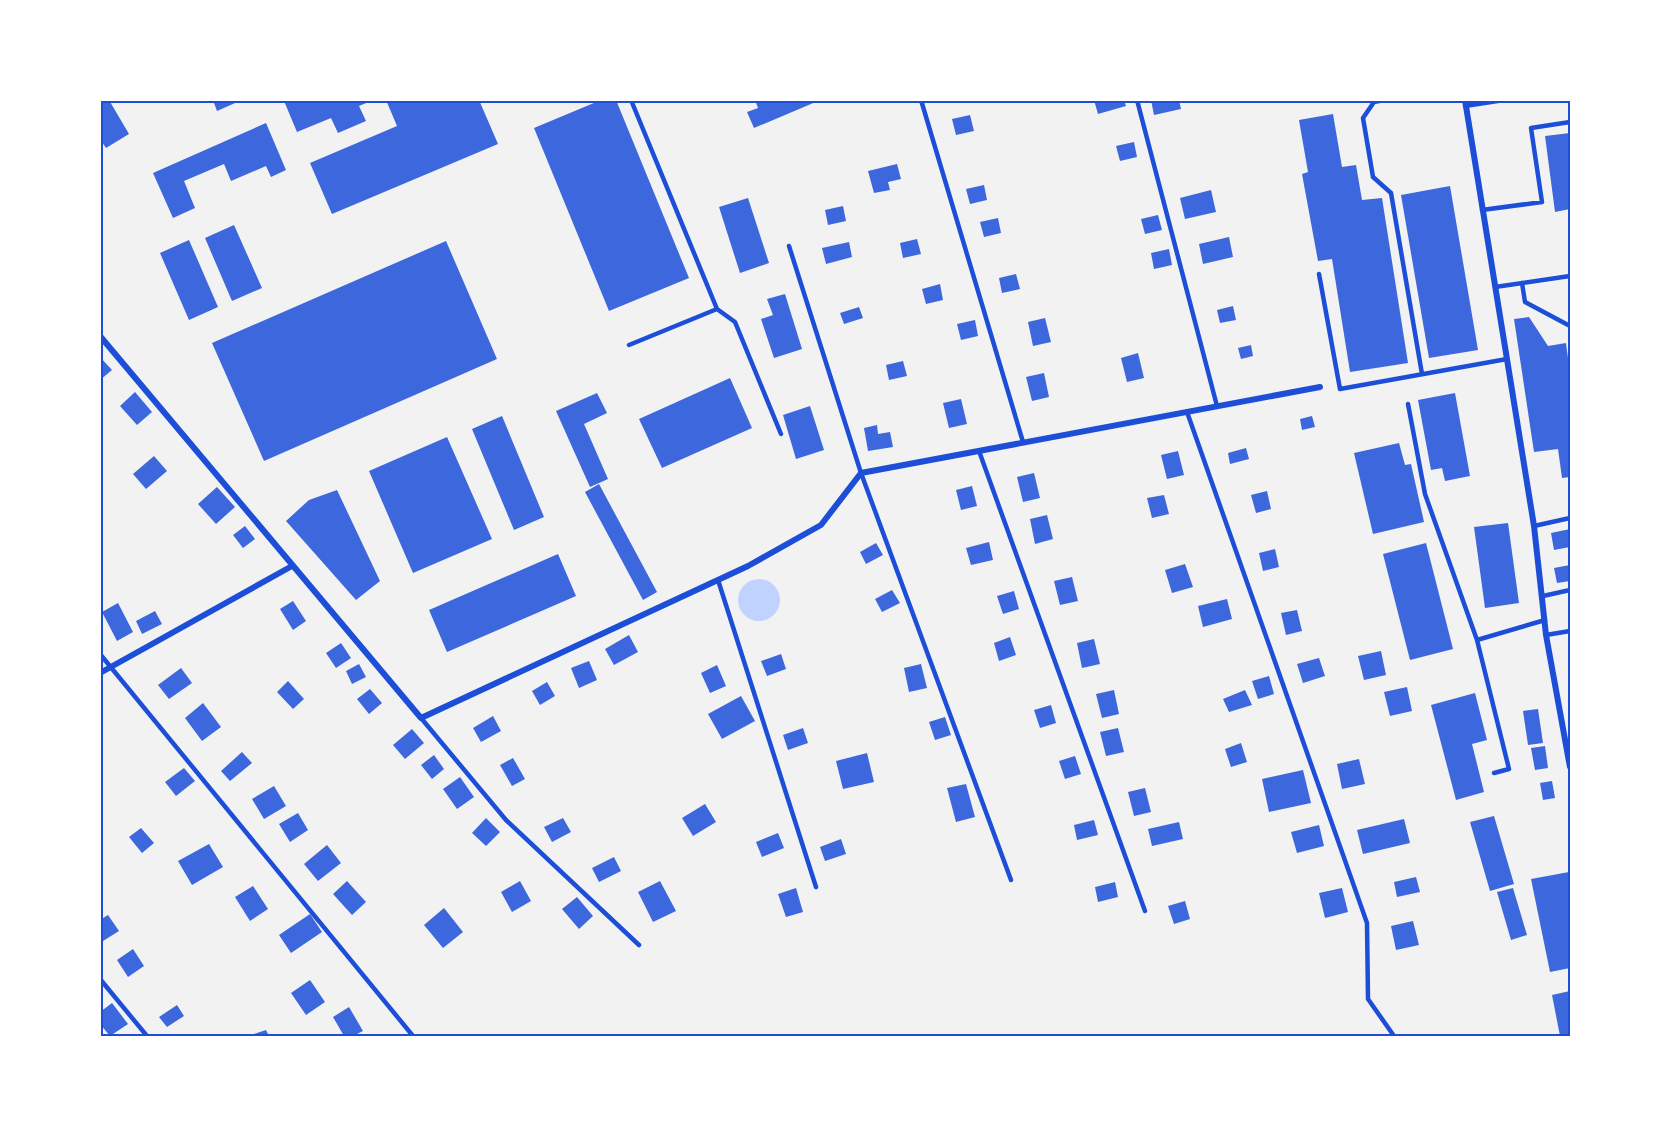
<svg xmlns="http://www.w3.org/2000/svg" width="1671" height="1137" font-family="'Roboto Condensed',sans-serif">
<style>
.water{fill:#bfd3fe}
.building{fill:#3d67dc}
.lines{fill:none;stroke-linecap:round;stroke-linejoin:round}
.service{stroke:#1d4ed8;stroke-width:4.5}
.minor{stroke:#1d4ed8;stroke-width:6}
.neatline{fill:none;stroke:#1d4ed8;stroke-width:2}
</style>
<rect width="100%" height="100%" fill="#f2f2f2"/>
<path class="water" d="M738 600a21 21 0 1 1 42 0a21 21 0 1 1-42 0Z"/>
<path class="building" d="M100,100H109L129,134L106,148L100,139Z
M213,100H242L217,111Z
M386,100H450L451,103L479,100L498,144L332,214L310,163L397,126Z
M601,100H616L689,278L609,311L534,128Z
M755,100H818V101L754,128L747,112L758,108Z
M1094,100H1124L1126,106L1098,114Z
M1151,100H1179L1181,109L1154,115Z
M284,101H371L359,106L366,121L338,133L331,118L297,132Z
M1333,114L1342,167L1356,165L1362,200L1382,198L1408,363L1350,372L1332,259L1318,261L1302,174L1308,172L1299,120Z
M970,115L974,131L956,135L952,119Z
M266,123L286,170L271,177L266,166L231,181L224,164L184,181L195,208L173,218L153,173Z
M1570,133V209L1555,212L1545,136Z
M1134,142L1137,157L1120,161L1116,146Z
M897,164L901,179L888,182L890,190L874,193L868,171Z
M984,185L987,200L970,204L966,189Z
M1450,186L1478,350L1429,358L1401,195Z
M1211,190L1216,212L1185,219L1180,198Z
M748,198L769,263L740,273L719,207Z
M843,206L846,221L828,225L825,210Z
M1158,215L1162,230L1145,234L1141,219Z
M998,218L1001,233L984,237L980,222Z
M234,225L262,288L232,301L205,238Z
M1229,237L1233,257L1203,264L1199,244Z
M917,239L921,254L903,258L900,243Z
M189,240L218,307L189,320L160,253Z
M446,241L497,359L264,461L212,343Z
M849,242L852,257L826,264L822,248Z
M1169,249L1172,265L1154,269L1151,253Z
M1016,274L1020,289L1002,293L999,278Z
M940,284L943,300L926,304L922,289Z
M785,294L802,349L774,358L761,319L773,315L767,299Z
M1233,306L1236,320L1220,323L1217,310Z
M859,307L863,318L844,324L840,313Z
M1529,317L1548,346L1566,343L1570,373V477L1562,478L1558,449L1534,452L1514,319Z
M1045,318L1051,342L1033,346L1028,322Z
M975,320L978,336L961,340L957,324Z
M1251,345L1253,356L1241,359L1238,348Z
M1138,353L1144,378L1127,382L1121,358Z
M100,357L112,370L100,380Z
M903,361L907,376L889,380L886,365Z
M1044,373L1049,397L1032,401L1026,377Z
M730,378L752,428L662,468L639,419Z
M135,392L152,412L137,425L120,406Z
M597,393L607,413L584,424L608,479L590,487L556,411Z
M1455,393L1470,476L1445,481L1442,468L1431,470L1418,400Z
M961,399L967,424L949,428L943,403Z
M810,406L824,450L796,459L783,415Z
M502,416L544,517L514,530L472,429Z
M1312,416L1315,427L1302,430L1300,419Z
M877,425L878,434L890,432L893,447L868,451L864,428Z
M447,437L492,539L413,573L369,471Z
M1399,443L1405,465L1411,464L1424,522L1373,534L1354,453Z
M1246,448L1249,459L1230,464L1228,453Z
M1178,451L1184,475L1167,479L1161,455Z
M154,456L167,471L146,489L133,474Z
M1034,473L1040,498L1023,502L1017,477Z
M599,484L657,592L643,600L585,492Z
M972,486L977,506L961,510L956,490Z
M217,487L235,507L216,524L198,504Z
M337,490L380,581L356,600L286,521L309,500Z
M1267,491L1271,509L1256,513L1251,495Z
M1164,495L1169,514L1152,518L1147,498Z
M1047,515L1053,539L1035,544L1030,519Z
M1508,523L1519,603L1485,608L1474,527Z
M245,526L255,539L243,548L233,535Z
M1570,529V547L1554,550L1551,533Z
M989,542L993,560L971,565L966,548Z
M876,543L883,555L866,564L860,552Z
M1426,543L1453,649L1410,660L1383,554Z
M1275,549L1279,567L1263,571L1259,553Z
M558,554L576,596L447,652L429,610Z
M1185,564L1193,587L1172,593L1165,570Z
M1570,565V581L1557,583L1554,568Z
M1072,577L1078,601L1060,605L1054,581Z
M892,590L900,603L882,612L875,599Z
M1014,591L1019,609L1003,614L997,596Z
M1227,599L1232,619L1203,627L1198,606Z
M293,601L306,621L293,630L280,609Z
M118,603L133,632L117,641L102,612Z
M1297,610L1302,631L1286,635L1281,613Z
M155,611L162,624L142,634L136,621Z
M629,635L638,652L614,665L605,649Z
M1010,637L1016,655L999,661L994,643Z
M1094,639L1100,664L1082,668L1077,643Z
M341,643L351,658L336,668L326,653Z
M1381,651L1386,675L1364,680L1358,656Z
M781,654L786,669L767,676L761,661Z
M1319,658L1325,676L1303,683L1297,664Z
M589,661L597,680L579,688L571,668Z
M359,664L366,677L352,684L346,671Z
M921,664L927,688L909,692L904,668Z
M717,665L726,686L710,693L701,673Z
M181,668L192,683L169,699L158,685Z
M1269,676L1274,694L1258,699L1252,681Z
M288,681L304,699L293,709L277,692Z
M547,682L555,696L540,705L532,691Z
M1407,687L1412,711L1390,716L1384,692Z
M370,689L382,703L369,714L357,699Z
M1114,690L1119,714L1102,718L1096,694Z
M1245,690L1252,705L1229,712L1223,699Z
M1475,693L1487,740L1472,744L1484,792L1456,800L1431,705Z
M741,696L755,721L722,739L708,714Z
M203,703L221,727L202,741L185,718Z
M1051,705L1056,723L1040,728L1034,710Z
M1538,709L1543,743L1528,745L1523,711Z
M493,716L501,731L481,742L473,728Z
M945,717L951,735L935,740L929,722Z
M803,728L808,743L788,750L783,735Z
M1118,728L1124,752L1106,756L1100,732Z
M412,729L424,743L405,759L393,745Z
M1241,743L1247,762L1231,767L1225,749Z
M1545,746L1548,768L1535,770L1531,748Z
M242,752L252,763L230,781L221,771Z
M867,753L874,782L843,789L836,761Z
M434,755L444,769L432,779L421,765Z
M1075,756L1081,774L1065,779L1059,761Z
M513,758L525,779L512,786L500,765Z
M1359,759L1365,784L1342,789L1337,764Z
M184,768L195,781L176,796L165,782Z
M1303,770L1311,803L1269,812L1262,779Z
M460,777L474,797L457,809L443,789Z
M1552,781L1555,798L1543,800L1540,783Z
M966,784L975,817L956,822L947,788Z
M274,786L286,806L264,819L252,799Z
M1145,788L1151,812L1134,816L1128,792Z
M705,804L716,822L693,836L682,818Z
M298,813L308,830L290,842L279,824Z
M1494,816L1514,884L1490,891L1470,822Z
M486,818L500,832L486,846L472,833Z
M563,818L571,832L552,842L544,827Z
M1404,819L1410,843L1363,854L1357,830Z
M1094,820L1098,835L1077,840L1074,825Z
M1179,822L1183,839L1152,846L1148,829Z
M1319,825L1324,846L1297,853L1291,832Z
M141,828L154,843L142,853L129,837Z
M778,833L784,848L762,857L756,842Z
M841,839L846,854L825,861L820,847Z
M209,844L223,867L192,885L178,861Z
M327,845L341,863L318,881L304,864Z
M614,857L621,871L599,882L592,868Z
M1569,872L1570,968L1550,972L1531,879Z
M1416,877L1420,892L1397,897L1394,882Z
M347,881L366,902L352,915L333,894Z
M520,881L531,901L512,912L501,892Z
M660,881L676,911L653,922L638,892Z
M1115,882L1118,897L1098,902L1095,887Z
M253,886L268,909L250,921L235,897Z
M796,888L803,912L786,917L778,894Z
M1342,888L1348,912L1325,918L1319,893Z
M1513,888L1527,935L1511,940L1497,892Z
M577,897L593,916L579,929L562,909Z
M1185,901L1190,919L1174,924L1168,906Z
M444,908L463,932L443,948L424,925Z
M310,914L322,932L291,953L279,935Z
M108,915L119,931L103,941L100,937V920Z
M1413,921L1419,945L1396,950L1391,926Z
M133,949L144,966L128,977L117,960Z
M310,980L325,1002L306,1015L291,993Z
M1570,991V1036H1560L1552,995Z
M112,1003L128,1024L110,1036L100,1024V1012Z
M177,1005L184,1016L167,1027L159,1017Z
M349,1007L363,1031L353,1036H344L333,1017Z
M266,1030L269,1036H248Z"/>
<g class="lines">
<path class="service" d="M921,100L1023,442
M1137,100L1217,406
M1384,100L1374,102L1363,118L1373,177L1391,193L1422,374
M1465,106L1504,100
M1482,210L1542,202L1531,128L1570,122
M789,246L861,473L1011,880
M1319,274L1340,389L1507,359
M1522,283L1525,302L1570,326
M1495,287L1570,276
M717,309L735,322L781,434
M629,345L717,309L631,100
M1408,404L1425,494L1477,640L1545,620
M1187,412L1367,923L1368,999L1394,1036
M979,451L1145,911
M1534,526L1570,518
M718,580L816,887
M1543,596L1570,590
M1546,635L1570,631
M1477,640L1509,769L1494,773
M100,654L413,1036
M421,718L506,820L639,945
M100,979L147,1036"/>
<path class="minor" d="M1465,100L1534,526L1546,635L1570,767
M100,336L421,718L748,566L821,525L861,473L1320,387
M100,673L292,566"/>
</g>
<rect width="1671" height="1137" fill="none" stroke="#ffffff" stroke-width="204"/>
<rect x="102" y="102" width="1467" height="933" class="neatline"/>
</svg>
